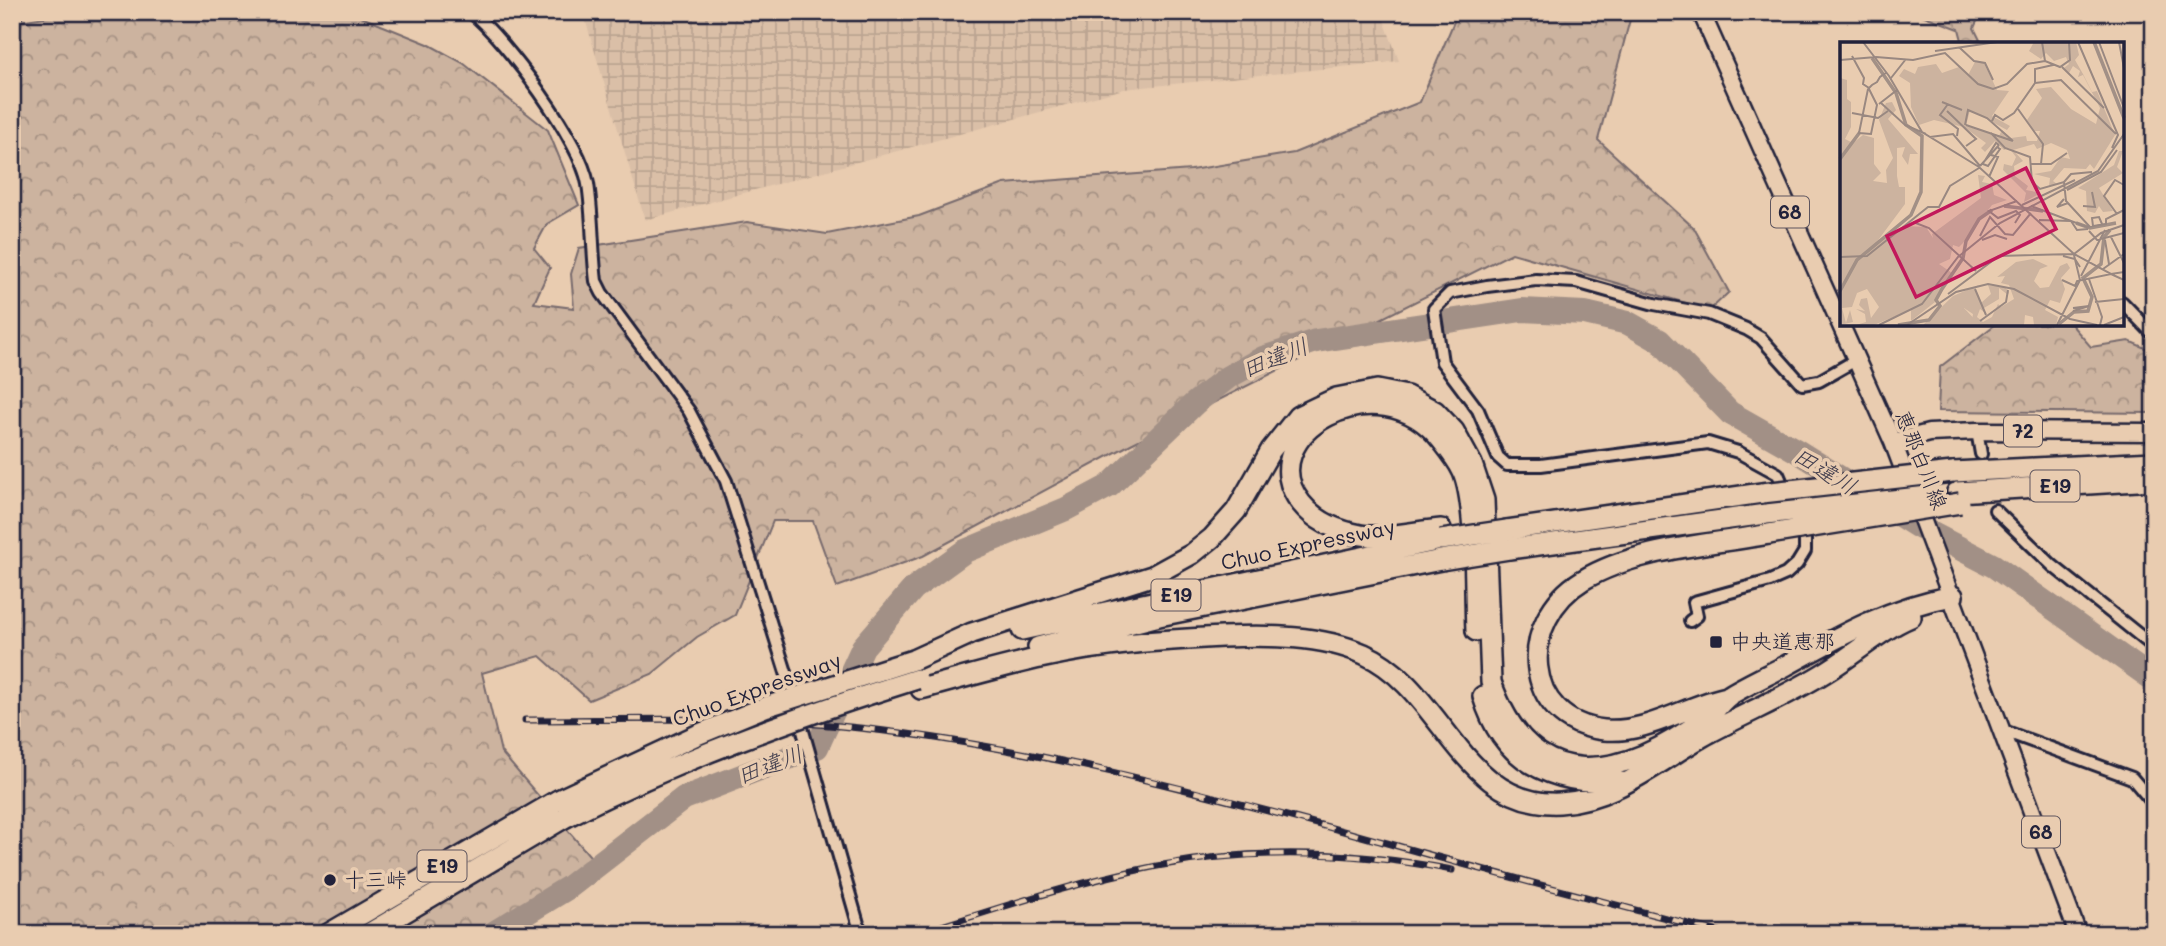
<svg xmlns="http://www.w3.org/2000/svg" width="2166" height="946" font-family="Mali,'Klee One',sans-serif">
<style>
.industrial{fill:url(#industrial-grid)}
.forest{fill:url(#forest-crowns);stroke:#776a6d;stroke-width:2}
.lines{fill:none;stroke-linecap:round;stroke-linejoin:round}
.river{stroke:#a29086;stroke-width:24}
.minor-casing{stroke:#22223b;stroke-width:16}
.primary-casing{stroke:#22223b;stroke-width:21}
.motorway-casing{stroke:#22223b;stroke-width:24}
.minor{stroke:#e9ccb0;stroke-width:10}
.primary{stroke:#e9ccb0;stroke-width:16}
.motorway{stroke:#e9ccb0;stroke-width:19}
.rail-casing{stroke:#22223b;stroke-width:7}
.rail{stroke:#e9ccb0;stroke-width:4.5;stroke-dasharray:13;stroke-linecap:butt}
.motorway-bridge-casing{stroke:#22223b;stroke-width:24;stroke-linecap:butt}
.motorway-bridge{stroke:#e9ccb0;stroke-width:19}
.poi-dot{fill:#22223b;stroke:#e9ccb0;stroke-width:2.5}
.labels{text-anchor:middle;stroke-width:7;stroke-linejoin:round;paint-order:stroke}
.shield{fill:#e9ccb0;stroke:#5e555e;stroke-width:2}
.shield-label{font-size:19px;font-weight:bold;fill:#22223b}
.street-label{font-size:21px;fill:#22223b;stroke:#e9ccb0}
.poi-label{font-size:21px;fill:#22223b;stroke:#e9ccb0;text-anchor:start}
.water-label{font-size:23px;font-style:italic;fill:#423e4e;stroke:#e9ccb0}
.inset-river{fill:none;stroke:#a29086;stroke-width:3.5}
.inset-road{fill:none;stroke:#998881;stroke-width:2}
.view{fill:#c2185b;fill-opacity:0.15;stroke:#c2185b;stroke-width:3.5}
.inset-edge{fill:none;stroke:#22223b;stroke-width:3.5}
</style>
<defs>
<pattern id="industrial-grid" width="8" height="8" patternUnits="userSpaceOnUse" patternTransform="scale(1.75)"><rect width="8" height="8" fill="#dabfa7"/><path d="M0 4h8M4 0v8" fill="none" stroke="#bba491"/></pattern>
<pattern id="forest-crowns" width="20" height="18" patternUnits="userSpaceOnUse" patternTransform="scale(1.75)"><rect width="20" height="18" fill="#ccb39f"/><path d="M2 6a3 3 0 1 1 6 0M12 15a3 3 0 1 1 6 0" fill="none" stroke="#a59183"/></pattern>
</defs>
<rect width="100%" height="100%" fill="#e9ccb0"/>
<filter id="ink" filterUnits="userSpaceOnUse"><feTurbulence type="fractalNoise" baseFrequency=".0143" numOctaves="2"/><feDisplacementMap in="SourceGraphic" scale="14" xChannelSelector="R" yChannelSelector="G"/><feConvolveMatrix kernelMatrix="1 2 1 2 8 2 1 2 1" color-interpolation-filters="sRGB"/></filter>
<g filter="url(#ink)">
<path class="industrial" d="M583,12H1381L1399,61L1124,89L645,220Z"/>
<path class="forest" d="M78,12H349L428,44L463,63L548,130L579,205L547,224L534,248L550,268L534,303L574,308L571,274L579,248L747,222L827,234L919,216L1004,184L1191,170L1294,153L1420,102L1458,12H1632L1598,140L1694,228L1729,292L1710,310L1512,253L1131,444L923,556L837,587L813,521H773L735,615L697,637L652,674L589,700L540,656L482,673L501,752L595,862L480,934H12V22Z
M1914,12H1981L1974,28L1982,44H1963L1959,29Z
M1996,324H2071L2091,347L2129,341L2152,351L2154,413L1938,411L1940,367Z"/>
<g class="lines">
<path class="river" d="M492,934L569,887L684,798L817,747L863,647L914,588L965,551L1066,509L1109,486L1195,403L1228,377L1263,358L1316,341L1522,310L1585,313L1628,323L1660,341L1730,413L1797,451L1917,526L1994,566L2154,680"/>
<defs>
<path id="minor" d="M87,12H100
M471,12C506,40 580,140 588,184C593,216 592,249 596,281L602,293L689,411L726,481L795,701
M12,14L18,12
M2154,215V223
M2122,302L2154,335
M1977,431L1981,454
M1995,510L2053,566L2154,647
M1690,621L1697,616L1694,602L1770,581L1786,574L1797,564L1805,551V537L1778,474L1738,452L1708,443L1541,465H1507L1498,457L1478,410L1442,362L1434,309L1450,293L1487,286L1536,280L1576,282L1654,304L1709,314L1746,329L1761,338L1802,384L1819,381L1856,360
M799,717L861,934
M2004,731L2132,778L2154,804"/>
<path id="primary" d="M1701,12L1893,442L2078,934
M1893,442L1929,433L1977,431L2154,432"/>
<path id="motorway" d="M1953,472L2154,462
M1957,492L2154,480
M1441,529C1416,531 1385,539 1361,535C1338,531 1316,522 1301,503C1248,437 1378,358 1442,441C1450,451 1458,461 1463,472C1477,507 1474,591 1476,631
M1507,530L1762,493
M1509,549L1766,514
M1022,630L1441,540
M1038,647L1159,616L1441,560
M913,660L972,633L1152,576L1192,554L1212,538L1236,511L1271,450L1298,416L1336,398L1377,390L1407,396L1435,411L1454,431L1472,464L1484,500L1491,682C1532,801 1624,779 1707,717C1716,711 1721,701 1730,695C1748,684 1768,675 1787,665C1841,635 1891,607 1953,596
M921,689C962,678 1003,666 1045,657C1103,644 1162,640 1222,637C1267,635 1321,635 1364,654C1442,688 1462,808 1560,803C1616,800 1661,759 1709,733C1750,711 1794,693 1832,668C1859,651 1882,629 1911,617
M1483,696C1503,764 1555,785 1621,782
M1727,697C1687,705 1647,734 1604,730C1521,721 1517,620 1583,580C1637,548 1709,545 1769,534
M328,934L558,800
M368,934L564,818"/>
</defs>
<use href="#minor" class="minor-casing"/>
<use href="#primary" class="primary-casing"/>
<use href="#motorway" class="motorway-casing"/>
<use href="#minor" class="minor"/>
<use href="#primary" class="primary"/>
<use href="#motorway" class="motorway"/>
<defs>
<path id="rail" d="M525,720C630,720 736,716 840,726C1026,744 1207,794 1387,843C1500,875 1613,904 1727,934
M917,934C996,909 1075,882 1157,866C1253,848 1355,851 1452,870"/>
</defs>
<use href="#rail" class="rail-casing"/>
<use href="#rail" class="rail"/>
<defs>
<path id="motorway-bridge" d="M1762,493L1953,472
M1766,514L1928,496
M1769,534L1960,503
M1441,540L1507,530
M1441,560L1509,549
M558,800L697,735L765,707L913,660
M564,818C677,760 796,717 917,679"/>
</defs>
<use href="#motorway-bridge" class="motorway-bridge-casing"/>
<use href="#motorway-bridge" class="motorway-bridge"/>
</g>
</g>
<g class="poi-dot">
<rect x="1709" y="635" width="14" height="14" rx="3.5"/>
<circle cx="330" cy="880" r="7"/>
</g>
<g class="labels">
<g class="shield">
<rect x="1771" y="196.5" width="38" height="31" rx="5"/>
<rect x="2004" y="415.5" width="38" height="31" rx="5"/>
<rect x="2030.5" y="470.5" width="49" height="31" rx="5"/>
<rect x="1151.5" y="579.5" width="49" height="31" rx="5"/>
<rect x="2022" y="816.5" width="38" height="31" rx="5"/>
<rect x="417.5" y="850.5" width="49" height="31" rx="5"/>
</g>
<g class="shield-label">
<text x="1790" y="219">68</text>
<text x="2023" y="438">72</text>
<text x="2055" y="493">E19</text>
<text x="1176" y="602">E19</text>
<text x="2041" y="839">68</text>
<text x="442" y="873">E19</text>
</g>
<g class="street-label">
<text transform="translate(1921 460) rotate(68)" y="7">恵那白川線</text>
<text transform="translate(1308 545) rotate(-12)" y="7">Chuo Expressway</text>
<text transform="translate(757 690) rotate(-20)" y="7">Chuo Expressway</text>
</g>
<g class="poi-label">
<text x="1730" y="649">中央道恵那</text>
<text x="344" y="887">十三峠</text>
</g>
<g class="water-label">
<text transform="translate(1275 358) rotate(-22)" y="8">田違川</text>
<text transform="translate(1825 471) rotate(31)" y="8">田違川</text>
<text transform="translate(770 765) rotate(-21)" y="8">田違川</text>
</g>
</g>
<g transform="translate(1840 42)">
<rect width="284" height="284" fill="#e9ccb0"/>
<path d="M122,264L140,283H92L94,273Z" fill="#ccb39f"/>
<path d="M194,0H236L239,13L235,18L243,32L252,50L257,49L275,93L254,127L250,122L246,127L224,126L213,139L217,142L209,144L210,136L194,132L211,129L221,115L230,117L227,108L211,101L197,107L194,102L173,108L183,119L174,124L175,134L188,144L186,148L201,151L184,160L186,151L163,128L164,122L172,124L176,115L169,106L164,108L155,99L145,110L141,106L146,101L124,85L94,78L79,83L71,65L70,41L59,34L64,27L75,32L78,25L96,22L102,31L119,25L128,33L135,20L144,21L157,48L169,49L152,74L170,84L167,88L130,68L126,84L159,94L162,88L171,96L186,94L187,99H197L200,89H194L187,78L202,56L196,47L211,45L231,67L256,82L260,66L243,33L238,35L240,29L233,24L229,31L224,26L229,22L226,15L214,19L206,11L201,17L189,9ZM0,36L7,38V57L11,60V85L5,97L13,101L23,93L34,96V122L41,131L33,139L47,141L46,128L53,116L39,78L46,61L52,60L56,68L48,77L78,112H70L68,123L62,114L65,105L57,106V134L59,145H65V162L36,201L65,184L86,185L93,196L92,192L141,156L138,133L145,134L142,140L152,142L154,153L167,158L152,163L123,201L119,205L113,203L110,217L99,222L112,231L95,260L71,279V268L34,283H16L26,280L25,272L16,267L25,269L19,263L21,257L27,256L31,276L39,265L27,247L17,251L12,265L2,266L6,281L10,268L13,280L0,283ZM279,109H283L277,125L283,131L259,146L273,169L263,170L259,164L255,171L247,169L246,149L238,146L274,123ZM193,217L208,224L200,227L194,239L200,246L209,245L220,224L227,221L230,226L221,236L225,247L220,261L210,258L205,268L218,275L216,283H194L193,275L185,273L184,283H131L133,272L124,266L110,283H83L113,254L139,243L135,247L141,261L151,252L148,243L165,245L169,250L168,253L159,246V257L144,266V270L140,267L137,275L143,280L152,275L158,262L161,265L174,257L169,243L161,241L165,234L157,235L176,220Z" fill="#ccb39f"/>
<path class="inset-river" d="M254,0L284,76M0,117L20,90M164,164L203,169M236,181L250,186L276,181M0,249L17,218L71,173L81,150L82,94L66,83L56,51L32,16M219,282L234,270L248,269L252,255L243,236L261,222L264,195L270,188M58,283L89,278L100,264L96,258L102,247L123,216L126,199L139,177L152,168"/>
<path class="inset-road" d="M23,0L49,34L82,90L139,125L234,212L271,232L284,230M202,0L205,19L220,25L230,18L229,0M238,0L278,93L272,106M259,0L284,66M279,0L284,26M120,6L134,19L145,21L153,38M95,9L157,0M12,14L24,36L23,42L29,46V47L37,63L31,92L19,91L28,47L32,43L37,40L40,35L47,30M36,15L73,18L105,11L138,42L153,47L167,42L187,22L205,19M0,18L36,15M222,25L264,66M51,36L66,17M195,41L221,38L276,92M102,60L122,68M41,61L65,83L86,92M39,62L57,48M108,62L100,73L118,87L117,94M178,67L203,102L201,122M107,69L136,97L126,104M12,71L38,76L48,69M152,79L155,73L163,78L174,71L195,41V27L213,23M125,83L128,68L147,76L173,99M126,83L173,99M151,91L165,106L190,115L192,140L200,147L224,140L226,159L250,185M90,95L113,92L140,124M144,120L156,101L159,103M143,122L148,124L160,107L157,105M190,122H211L227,111M140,124L159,103M149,135L158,115L151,113M224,140L231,132L252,130M227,148L261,130L277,108M224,157L217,165L228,161M182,163L235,138M191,164L247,185L266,182V177L284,168M243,164L255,165L252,150M277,172L264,154L275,138L284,143M199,178L231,179M231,179L237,188L248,187M73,180L89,186L136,229M175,181L180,173L176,169L158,176L149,169L177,159M253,184L252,176L259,175L262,182M249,189L257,198L284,191M140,194L150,175L165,192L173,193L191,171M271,195L284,221M142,198L155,193L167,197M265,198L269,222M223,214L235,217L240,225M0,215L27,214L88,165H99L110,144L139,126M263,227L284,212M241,234L265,188M249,237L262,275L260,283M222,238L235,244L237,239L271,232L284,238M135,247L146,273M108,252L159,214L234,212L261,191L284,183M255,260L284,257M233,266L249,264L233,269M140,279L166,260L168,248M39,283L82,262L118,215L160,181L258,129L284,92M67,283L116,250L148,242L174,247L230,277L257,283M217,283L240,238L234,213M264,283L284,275"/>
<path class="view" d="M186,126L216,187L76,255L47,194Z"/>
<rect width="284" height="284" class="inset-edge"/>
</g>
<rect width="2166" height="946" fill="none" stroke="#e9ccb0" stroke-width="42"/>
<rect x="21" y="21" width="2124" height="904" fill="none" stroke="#22223b" stroke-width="2.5" filter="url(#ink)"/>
</svg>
